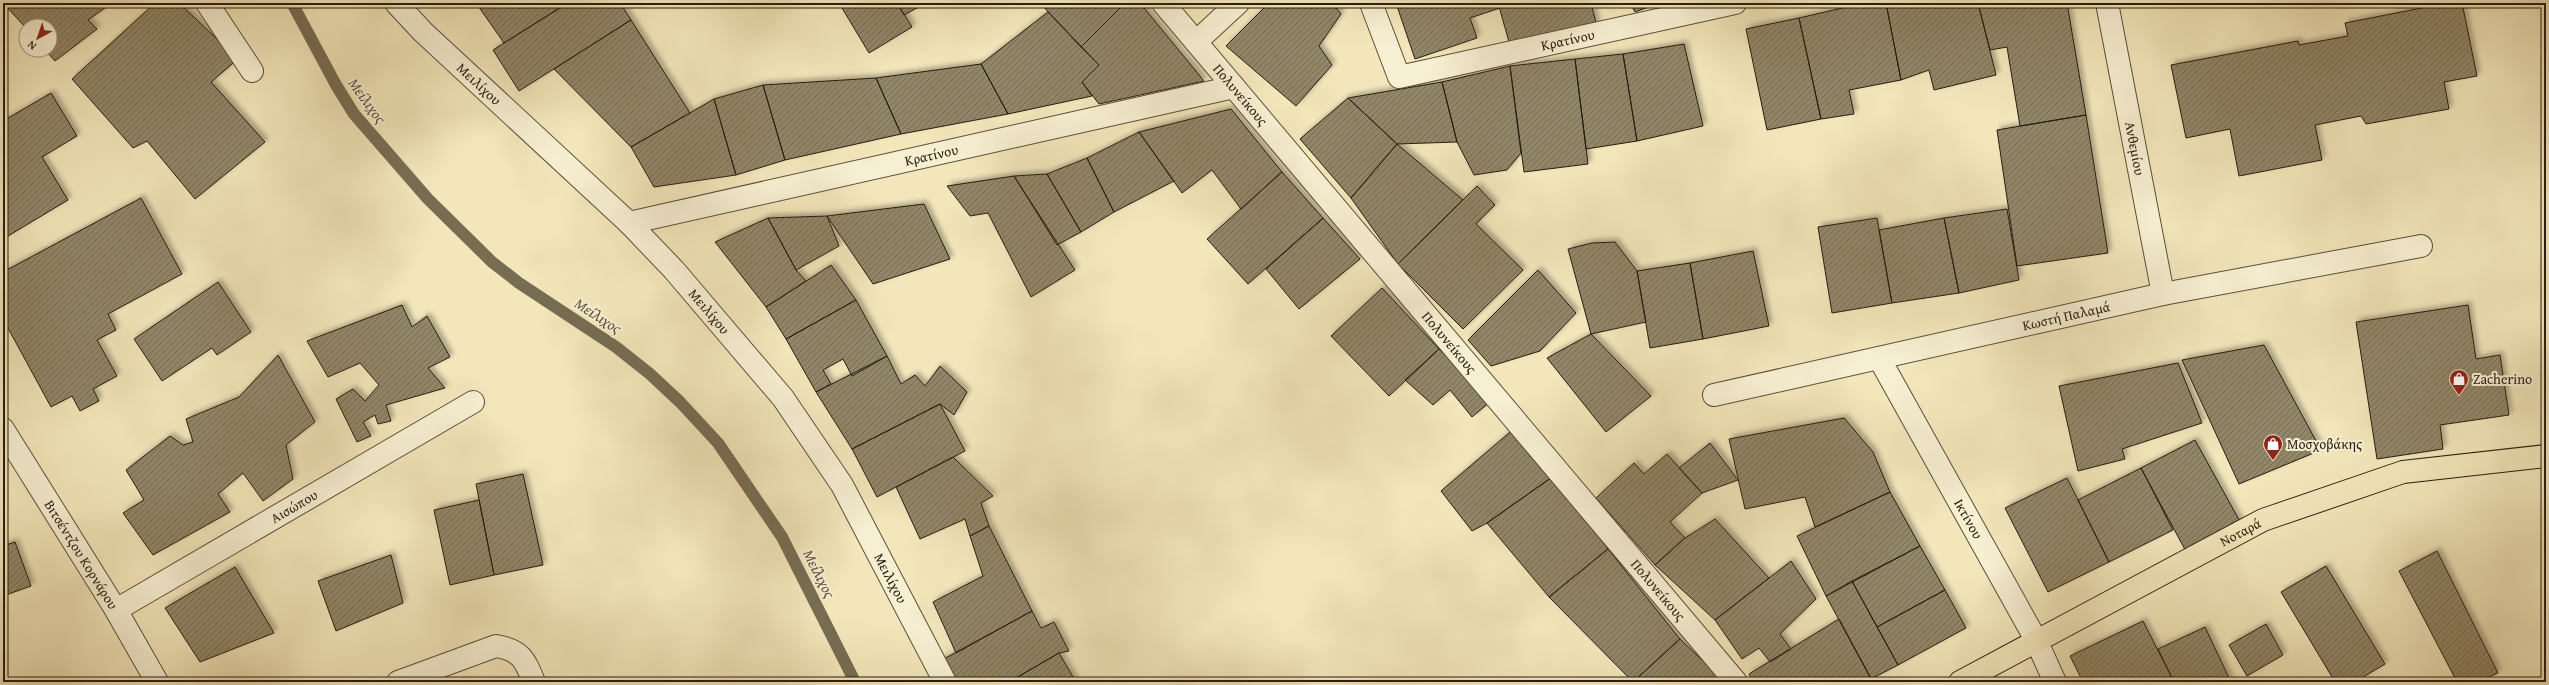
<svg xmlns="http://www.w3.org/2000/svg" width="2549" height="685" font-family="'Gentium Book Plus',serif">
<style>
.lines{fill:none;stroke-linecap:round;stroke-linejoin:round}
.stream{stroke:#776d53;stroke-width:12}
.building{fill:url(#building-hatch);stroke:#271d10;filter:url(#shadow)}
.minor-casing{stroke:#5a4f3a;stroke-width:24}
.major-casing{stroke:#271d10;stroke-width:24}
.minor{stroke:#f7efd2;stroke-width:22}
.major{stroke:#f2e6ba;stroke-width:22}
.labels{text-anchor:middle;stroke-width:4;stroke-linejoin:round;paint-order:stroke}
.street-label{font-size:14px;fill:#271d10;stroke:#f7efd2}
.poi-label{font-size:14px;fill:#271d10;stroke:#f7efd2;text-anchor:start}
.water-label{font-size:15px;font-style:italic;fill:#5d523d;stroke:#f7efd2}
</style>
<defs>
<pattern id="building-hatch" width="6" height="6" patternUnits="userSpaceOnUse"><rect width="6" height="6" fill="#918668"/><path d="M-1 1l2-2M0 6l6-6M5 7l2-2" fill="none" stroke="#766d54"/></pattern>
<filter id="shadow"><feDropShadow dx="3.5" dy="-3.5" stdDeviation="2" flood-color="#0004"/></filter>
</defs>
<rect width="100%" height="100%" fill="#f2e6ba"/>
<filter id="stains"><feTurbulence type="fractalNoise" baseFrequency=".005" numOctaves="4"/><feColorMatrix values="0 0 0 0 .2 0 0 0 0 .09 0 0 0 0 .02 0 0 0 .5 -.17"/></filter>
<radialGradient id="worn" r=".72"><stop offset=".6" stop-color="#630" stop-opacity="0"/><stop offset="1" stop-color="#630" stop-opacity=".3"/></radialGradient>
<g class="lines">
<path class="stream" d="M292,3L336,85L354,114L428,199L492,262L519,283L616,347L650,374L680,402L718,443L782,537L855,682"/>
</g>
<path class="building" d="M3,3H112L88,20L97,29L55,61L45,50H50V26H26V28Z
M155,3H179L238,59L211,82L265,142L195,199L147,141L133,148L72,79Z
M476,3H558L561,7L504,43Z
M568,3H620L631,20L519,91L493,50Z
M839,3H897L912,27L869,53Z
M897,3H926L904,15Z
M1040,3H1125L1081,47Z
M1125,3H1140L1204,81L1099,104L1082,82L1099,65L1081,47Z
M1269,3H1332L1341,14L1319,46L1332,65L1296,106L1226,46Z
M1396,3H1498L1500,8L1470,18L1477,38L1415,59Z
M1498,3H1591L1597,27L1511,49Z
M1630,3H1660L1635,12Z
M1864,3H1886L1901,80L1849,90L1854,114L1821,119L1799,18Z
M1886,3H1978L1996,75L1934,90L1929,70L1901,80Z
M1978,3H2067L2086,115L2020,126L2007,47L1990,50Z
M2447,3H2462L2477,76L2444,82L2449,109L2366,124L2361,116L2315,125L2322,160L2239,176L2230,129L2186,138L2171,65L2298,41L2299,45L2348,36L2345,23Z
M1048,12L1099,65L1082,82L1092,96L1008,114L981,64Z
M1799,18L1821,119L1767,130L1746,29Z
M631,20L690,113L631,147L554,69Z
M1684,44L1703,126L1637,141L1623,54Z
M1623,54L1637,141L1586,149L1575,59Z
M1575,59L1588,164L1524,172L1510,66Z
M981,64L1008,114L901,134L876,78Z
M1510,66L1521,153L1507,170L1474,175L1457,142L1442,82Z
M876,78L901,134L785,160L763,85Z
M1442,82L1457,142L1397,144L1348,98Z
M763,85L785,160L736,175L714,99Z
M51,93L77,136L42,157L68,200L3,239V121Z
M1348,98L1397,144L1351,198L1300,139Z
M714,99L736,175L654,187L631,147Z
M1231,109L1282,172L1241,209L1212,170L1182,193L1139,132Z
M2086,115L2108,253L2017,266L1997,130Z
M1139,132L1174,181L1114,212L1087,158Z
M1397,144L1463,200L1398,264L1351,198Z
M1087,158L1114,212L1081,232L1047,174Z
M1282,172L1323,218L1248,284L1207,239Z
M1047,174L1081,232L1057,245L1014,176Z
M1014,176L1075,270L1031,297L988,213L970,216L947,186Z
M1477,186L1495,205L1476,224L1523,270L1463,329L1398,264Z
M141,198L182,274L108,314L116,330L97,340L117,376L93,389L99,401L80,411L72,396L51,407L3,319V272Z
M924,204L950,259L873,284L827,216Z
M2007,209L2019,280L1959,293L1944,218Z
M827,216L839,246L796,270L768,218Z
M768,218L796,270L806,281L766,307L715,242Z
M1323,218L1360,259L1299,309L1266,269Z
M1877,218L1892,303L1832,313L1818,227Z
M1944,218L1959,293L1892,303L1879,230Z
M1615,242L1637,271L1646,322L1591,334L1568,249L1592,243Z
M1753,251L1769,326L1703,339L1690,263Z
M1690,263L1703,339L1650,348L1637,271Z
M831,265L856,300L786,339L766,307Z
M1538,270L1576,313L1540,351L1491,366L1468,340Z
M218,282L251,332L217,355L212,348L162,381L134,339Z
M1382,288L1439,349L1389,396L1331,336Z
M856,300L887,356L852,376L843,359L823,370L831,384L816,392L786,339Z
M402,305L412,327L427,316L450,357L428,368L445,388L386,405L391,421L378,424L375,415L363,422L371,436L357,442L336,399L353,389L365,401L379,385L360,363L328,377L307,341Z
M2468,305L2476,359L2500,355L2509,415L2440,425L2443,449L2377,459L2356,322Z
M1591,334L1651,396L1606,432L1547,358Z
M2264,345L2321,450L2239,484L2182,360Z
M1439,349L1491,401L1472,417L1450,390L1433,405L1405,380Z
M278,355L315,422L286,445L293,479L263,501L243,473L218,494L230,512L153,555L123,513L144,500L126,470L170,436L183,445L193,442L186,419L239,397Z
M887,356L901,384L915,375L925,386L940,366L967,392L954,415L940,404L852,449L816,392Z
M2178,363L2202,423L2122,449L2125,459L2078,471L2059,386Z
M940,404L965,451L877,497L852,449Z
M1844,418L1873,452L1890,492L1815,527L1805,497L1745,509L1729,439Z
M1516,427L1555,475L1487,523L1472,531L1441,491Z
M2195,440L2243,527L2189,557L2141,468Z
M1710,443L1738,480L1702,493L1679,468Z
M1667,454L1702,493L1670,522L1685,538L1655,565L1596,498L1634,463L1644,474Z
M953,457L993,496L981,503L989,526L970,536L965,519L920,539L896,487Z
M2141,468L2173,530L2109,562L2078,500Z
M523,474L543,565L494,575L476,484Z
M1555,475L1608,549L1549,597L1487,523Z
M2067,478L2109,562L2048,592L2005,508Z
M1890,492L1920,546L1826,596L1797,536Z
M479,500L494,575L450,585L434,510Z
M1715,519L1769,578L1715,620L1655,565L1685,538Z
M989,526L1032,611L956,653L933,602L983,576L970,536Z
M15,542L31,586L3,596V546Z
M1920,546L1945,590L1877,627L1852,581Z
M1608,549L1680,639L1633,682L1549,597Z
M2437,551L2498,673L2477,682H2457L2399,571Z
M391,555L403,603L336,631L318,581Z
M1791,561L1816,599L1780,634L1791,649L1770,662L1759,648L1742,659L1715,620Z
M2326,566L2385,664L2355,682H2335L2281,592Z
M235,567L274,633L200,662L165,608Z
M1852,581L1898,665L1871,679L1826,596Z
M1945,590L1966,628L1898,665L1877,627Z
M1032,611L1041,628L1054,622L1069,651L1059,653L1009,682H952L940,661Z
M1839,619L1873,682H1754L1749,674Z
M2143,621L2174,682H2083L2070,656Z
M2266,624L2283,655L2247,676L2229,645Z
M2205,627L2231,682H2174L2158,649Z
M1680,639L1725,682H1633Z
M1059,653L1076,682H1009Z"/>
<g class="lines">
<defs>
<g id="minor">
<path d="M207,3L252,71"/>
<path id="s1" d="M396,3L423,32L629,223L674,270L783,398L842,485L945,682"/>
<path id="s2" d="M1163,3L1736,682"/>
<path id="s3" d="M1371,3L1399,77L1735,3"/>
<path id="s4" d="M2107,3L2163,294"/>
<path d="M1196,42L1238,3"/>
<path id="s5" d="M629,223L1234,87"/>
<path id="s6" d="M1879,358L2036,640L2055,682"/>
<path id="s7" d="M1714,395L2163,294L2421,246"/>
<path id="s8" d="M3,429L116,610L157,682"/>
<path id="s9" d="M116,610L473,402"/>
<path d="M398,682L496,646C521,650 525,660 534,682"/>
</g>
<g id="major">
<path id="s10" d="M1960,682L2263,520L2403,472L2546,456"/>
</g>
</defs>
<use href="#minor" class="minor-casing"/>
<use href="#major" class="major-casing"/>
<use href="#minor" class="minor"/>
<use href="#major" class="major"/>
</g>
<defs>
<symbol id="shop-pin" viewBox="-11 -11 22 30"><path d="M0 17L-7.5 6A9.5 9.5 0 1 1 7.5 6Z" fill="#8f2418" stroke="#f7efd2"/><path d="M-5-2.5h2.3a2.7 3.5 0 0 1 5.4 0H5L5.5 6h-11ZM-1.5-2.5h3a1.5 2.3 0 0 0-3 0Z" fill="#fff"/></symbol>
</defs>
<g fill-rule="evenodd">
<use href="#shop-pin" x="2448" y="368" width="22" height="30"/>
<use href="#shop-pin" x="2262" y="433" width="22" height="30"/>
</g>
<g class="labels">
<g class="street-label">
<text dy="5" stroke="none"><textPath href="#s3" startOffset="252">Κρατίνου</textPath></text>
<text dy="5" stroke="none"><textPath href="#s1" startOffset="116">Μειλίχου</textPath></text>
<text dy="5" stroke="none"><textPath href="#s2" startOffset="120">Πολυνείκους</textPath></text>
<text dy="5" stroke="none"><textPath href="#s4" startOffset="148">Ανθεμίου</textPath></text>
<text dy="5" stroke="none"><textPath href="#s5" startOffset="310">Κρατίνου</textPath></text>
<text dy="5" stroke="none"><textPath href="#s1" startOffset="440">Μειλίχου</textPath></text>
<text dy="5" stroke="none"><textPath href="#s7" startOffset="361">Κωστή Παλαμά</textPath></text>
<text dy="5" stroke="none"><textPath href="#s2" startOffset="444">Πολυνείκους</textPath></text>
<text dy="5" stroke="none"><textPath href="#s9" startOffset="206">Αισώπου</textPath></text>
<text dy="5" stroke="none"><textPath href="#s6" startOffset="184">Ικτίνου</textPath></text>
<text dy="5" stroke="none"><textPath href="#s10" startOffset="318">Νοταρά</textPath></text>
<text dy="5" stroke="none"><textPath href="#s8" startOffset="148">Βιτσέντζου Κορνάρου</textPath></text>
<text dy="5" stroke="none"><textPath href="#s1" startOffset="764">Μειλίχου</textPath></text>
<text dy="5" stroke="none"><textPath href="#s2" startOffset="768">Πολυνείκους</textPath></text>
</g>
<g class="poi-label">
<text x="2473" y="384">Zacherino</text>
<text x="2287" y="449">Μοσχοβάκης</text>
</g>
<g class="water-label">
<text transform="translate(367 101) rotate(54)" y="5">Μείλιχος</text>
<text transform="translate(598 316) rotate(33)" y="5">Μείλιχος</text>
<text transform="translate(819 574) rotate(63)" y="5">Μείλιχος</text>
</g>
</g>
<rect width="2549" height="685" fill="none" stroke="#f2e6ba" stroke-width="16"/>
<rect x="4" y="4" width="2541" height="677" fill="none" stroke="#271d10" stroke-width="2"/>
<rect x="8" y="8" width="2533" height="669" fill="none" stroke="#271d10"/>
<g transform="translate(38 38) rotate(220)"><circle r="19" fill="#f7efd2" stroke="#a49b84"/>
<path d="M0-3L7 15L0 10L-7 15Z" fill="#8f2418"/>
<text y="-6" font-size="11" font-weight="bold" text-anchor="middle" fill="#271d10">N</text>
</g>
<rect width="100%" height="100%" filter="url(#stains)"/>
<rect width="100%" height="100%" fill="url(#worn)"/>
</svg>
